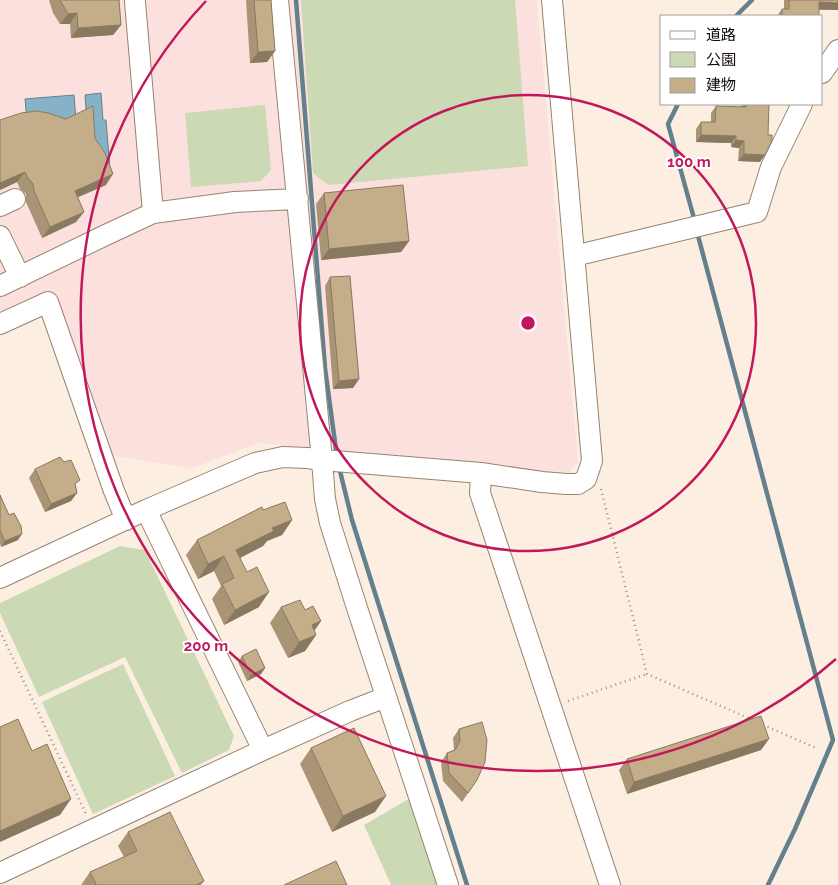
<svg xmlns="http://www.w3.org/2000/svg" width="838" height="885" font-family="Raleway,'Noto Sans JP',sans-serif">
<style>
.education{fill:#fbe0de}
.green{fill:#ccd9b5}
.water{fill:#85b2c6;stroke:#63808c}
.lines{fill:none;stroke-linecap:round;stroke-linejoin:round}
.stream{stroke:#63808c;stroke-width:4.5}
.minor-casing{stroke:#978470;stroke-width:22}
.path{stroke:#9a9086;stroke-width:2.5;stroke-dasharray:1 4;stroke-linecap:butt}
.minor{stroke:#fff;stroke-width:20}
.wall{fill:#a99576}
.shaded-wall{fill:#897960}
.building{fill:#c4ad89;stroke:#897960}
.ring{fill:none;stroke:#c2185b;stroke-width:2.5}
.centre{fill:#c2185b;stroke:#fff;stroke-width:2.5}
.ring-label{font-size:15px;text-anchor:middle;font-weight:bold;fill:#c2185b;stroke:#fff;stroke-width:4;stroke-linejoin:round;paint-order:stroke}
</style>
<rect width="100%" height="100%" fill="#fcefe2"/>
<path class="education" d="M0,0H537L578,462L568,474L259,443L192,468L107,455L49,291L0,314Z"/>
<path class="green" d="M301,0H515L528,166L328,185L313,173Z
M265,105L271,170L261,181L191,187L185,113Z
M120,546L145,550L234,736L229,750L182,773L125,657L39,697L0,613V603Z
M123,664L175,776L93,814L42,702Z
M412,797L439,885H391L364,825Z"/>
<path class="water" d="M101,93L103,120H106L110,169L88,136L85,95Z
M74,95L76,120L27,121L25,99Z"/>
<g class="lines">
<path class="stream" d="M296,0L325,368L337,457
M736,16L752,0
M678,104L668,124L695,222
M697,232L833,740L795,829L768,885
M339,467L352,520L467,885"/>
<defs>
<path id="minor" d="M278,0L322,460L325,499L330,523L358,611L448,885
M135,2L153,213
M822,73L838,50
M0,206L15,199
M0,236L20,277
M574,256L757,212L771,167L802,104
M0,286L110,233L153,213L235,202L298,199
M0,324L48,302L114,491L126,520
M481,473L542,482L566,484H578L586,479L592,461L552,0
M146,510L263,750
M0,578L146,510L255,463L283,457L307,458L322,460L481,473L480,493L610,885
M0,873L263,750L350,711L386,697"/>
</defs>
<use href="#minor" class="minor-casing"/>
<path class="path" d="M601,489L647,674L753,720
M0,631L86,814
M568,701L647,674
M763,725L816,748"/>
<use href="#minor" class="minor"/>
</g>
<path class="wall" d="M49,0H119L121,25L113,35L71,38L70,24H60L53,13Z
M246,0H271L275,51L267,62L250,63Z
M784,0H838V10H819V16H777L782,9H784Z
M742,104H769L760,162L738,161L739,148L731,147V143L696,142V129L701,122H711V113L716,106L741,107Z
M0,120L95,138L106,185L78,197L84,212L76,222L42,238L26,202V194L20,189L17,182L0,190Z
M324,193L409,241L401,252L321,260L316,204Z
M330,277L359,379L353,388L333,389L325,286Z
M35,469L76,486L77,493L71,501L45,512L29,478Z
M0,495L18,540L1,547L0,544Z
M263,510L292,520L282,535L267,541L263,546L240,558L259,607L224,625L212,599L221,586L214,571L198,579L186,555L197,540Z
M281,607L305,610L321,621L314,631L316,635L305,651L288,658L270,623Z
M242,656L265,668L261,674L247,681L238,662Z
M459,729L477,780L462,802L443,781L441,762L447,753L454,750L453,738Z
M311,748L375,812L332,832L300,764Z
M761,750L627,794L619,770L627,759Z
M128,832L204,881L201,885H81L90,872L124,857L118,846Z"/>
<path class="shaded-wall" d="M819,2L838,3V10L814,9Z
M77,13L70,24H60L68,14Z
M121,25L113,35L71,38L78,28Z
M275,51L267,62L250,63L258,52Z
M701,135L736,136L731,143L696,142Z
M736,140L744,141L739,148L731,147Z
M744,154L765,155L760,162L738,161Z
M25,172L17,182L0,190V183Z
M113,174L106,185L67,202L75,191Z
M84,212L76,222L42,238L50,227Z
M409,241L401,252L321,260L329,249Z
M359,379L353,388L333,389L339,381Z
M77,493L71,501L45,512L51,504Z
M292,520L282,535L267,541L263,546L228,564L236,550L272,528Z
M22,534L18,540L1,547L5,541Z
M224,556L214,571L198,579L208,564Z
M269,592L259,607L224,625L235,610Z
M321,621L310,637L312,625Z
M316,635L305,651L288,658L299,642Z
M265,668L261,674L247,681L251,675Z
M769,739L761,750L627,794L634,782Z
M386,796L375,812L332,832L343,816Z
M71,799L60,815L0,842V831Z"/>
<path class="building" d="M60,0H119L121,25L78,28L77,13L68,14Z
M254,0H271L275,51L258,52Z
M789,0H838V3L819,2V16H782V9H789Z
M746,104H769L768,135H772V141L765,155L744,154V141L736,140V136L701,135V122H715L716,106L746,107Z
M93,106L95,138L105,153L113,174L75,191L84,212L50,227L34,191L33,184L28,178L25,172L0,183V120L21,113L37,111L48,113L66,119Z
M403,185L409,241L329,249L324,193Z
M350,276L359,379L339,381L330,277Z
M60,457L64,462L71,460L80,480L75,484L77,493L51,504L35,469Z
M0,495L9,515L14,513L21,526L22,534L5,541L0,531Z
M285,502L292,520L272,528L274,531L236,550L247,572L257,567L269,592L235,610L222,584L234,578L224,556L208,564L197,540L262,507L263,510Z
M300,600L305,610L313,606L321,621L312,625L316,635L299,642L281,607Z
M256,649L265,668L251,675L242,656Z
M761,716L769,739L634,782L627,759Z
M18,719L32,751L47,744L71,799L0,831V727Z
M482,722L487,740L485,762L477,780L468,793L449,773L447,753L455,750L460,741L459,729Z
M354,728L386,796L343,816L311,748Z
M170,812L204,881L196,885H95L96,884L90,872L137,851L128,832Z
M336,861L347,885H284Z"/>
<g class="ring">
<circle cx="528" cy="323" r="228"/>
<path d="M836 659A456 456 0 0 1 206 1"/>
</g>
<circle cx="528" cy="323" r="8" class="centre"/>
<g class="ring-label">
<text x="689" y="167">100 m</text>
<text x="206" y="651">200 m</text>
</g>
<rect x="660" y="15" width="162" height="90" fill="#ffffff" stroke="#a19e9b"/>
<rect x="670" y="31" width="25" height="8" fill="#ffffff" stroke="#a19e9b"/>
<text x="706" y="40" font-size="15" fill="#130c06">道路</text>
<rect x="670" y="52" width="25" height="15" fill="#ccd9b5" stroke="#a19e9b"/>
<text x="706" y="65" font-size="15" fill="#130c06">公園</text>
<rect x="670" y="78" width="25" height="15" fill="#c4ad89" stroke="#a19e9b"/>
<text x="706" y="90" font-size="15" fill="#130c06">建物</text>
</svg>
